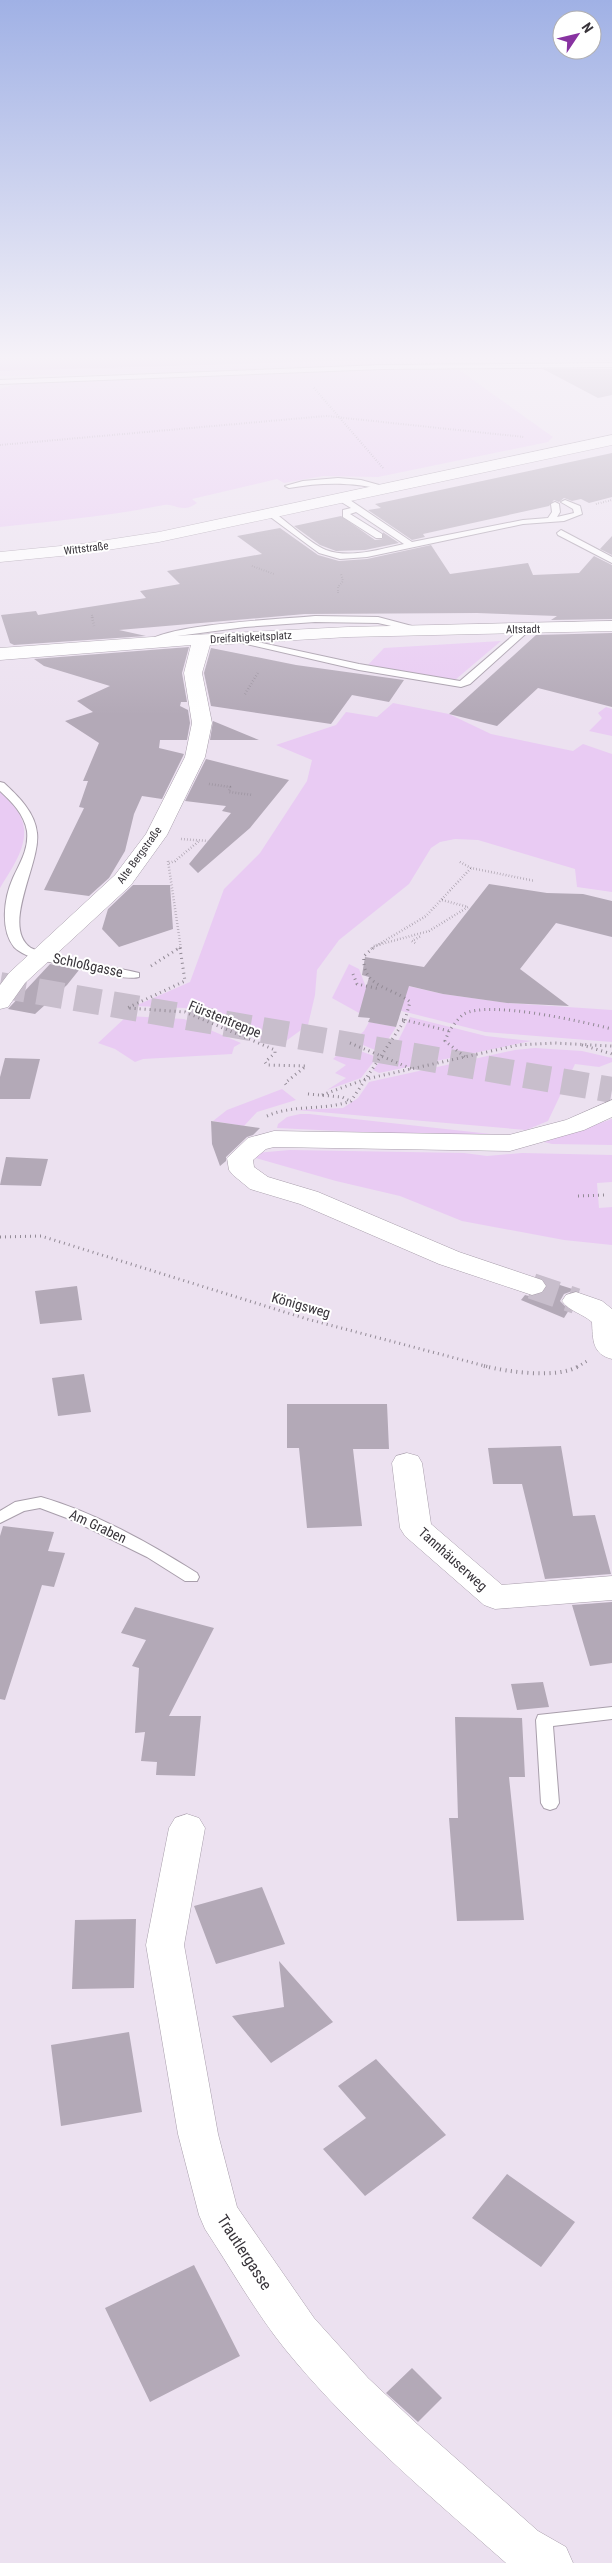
<svg xmlns="http://www.w3.org/2000/svg" width="612" height="2563" font-family="'Roboto Condensed',sans-serif">
<style>
.green{fill:#e9cbf3}
.water{fill:#d4ace1}
.building{fill:#b3a9b7}
.lines{fill:none;stroke-linecap:round;stroke-linejoin:round}
.street-tunnel{stroke:#c8becc;stroke-width:26;stroke-dasharray:26 12;stroke-linecap:butt}
.secondary-tunnel{stroke:#c8becc;stroke-width:26;stroke-dasharray:26 12;stroke-linecap:butt}
.lane-casing{stroke:#a89eab;stroke-width:2}
.street-casing{stroke:#a89eab;stroke-width:1}
.primary-casing{stroke:#a89eab;stroke-width:1}
.path-far3{stroke:#928a95;stroke-width:2;stroke-dasharray:0.5 2;stroke-linecap:butt}
.path-far2{stroke:#928a95;stroke-width:2.5;stroke-dasharray:0.5 2.5;stroke-linecap:butt}
.path-far1{stroke:#928a95;stroke-width:3;stroke-dasharray:1 4;stroke-linecap:butt}
.path{stroke:#928a95;stroke-width:4;stroke-dasharray:1 4.5;stroke-linecap:butt}
.lane{fill:#fff;fill-rule:evenodd}
.street{fill:#fff;fill-rule:evenodd}
.primary{fill:#fff;fill-rule:evenodd}
.labels{text-anchor:middle;stroke-width:4;stroke-linejoin:round;paint-order:stroke}
.far-street-label{font-size:11px;fill:#38343a;stroke:#fff}
.street-label{font-size:14px;fill:#38343a;stroke:#fff}
.near-street-label{font-size:16px;fill:#38343a;stroke:#fff}
</style>
<rect width="100%" height="100%" fill="#ece1f0"/>
<path class="green" d="M491,357L577,362L468,361L207,372L0,376V371Z
M300,370H459L553,437L548,442L378,477L323,476L284,483L277,479L192,499L197,503C182,514 174,503 164,505C110,516 55,521 0,527V389L20,383Z
M501,641L455,680L366,667L384,648Z
M393,703L449,714L491,734L573,751L583,744L612,754V892L577,887L575,869L478,840L455,839L440,842L431,848L409,884L339,940L317,970L315,995L308,1025L279,1046L185,1008L135,1006L190,982L224,889L260,853L307,781L312,760L276,745L336,725L346,712L377,717Z
M606,707L612,709V736L589,731L602,718L598,713Z
M0,792C6,798 14,805 18,812C35,838 13,866 0,888Z
M349,964L359,969L369,995L359,1013L332,998Z
M408,986L443,994L508,1003L612,1010V1042L485,1032L378,1005Z
M127,1016L184,1019L241,1043L234,1047L232,1054L143,1059L135,1062L115,1049L98,1043Z
M410,1017L486,1036L531,1041L379,1073L373,1070L385,1055L389,1056L393,1051Z
M369,1022L396,1027L380,1052L353,1041L364,1031Z
M346,1046L377,1057L361,1078L327,1090L346,1078L335,1073L346,1065L333,1059Z
M535,1048L582,1051L612,1058V1062L599,1067L575,1064L548,1121L526,1130L296,1110L343,1108L358,1098L369,1082L515,1050Z
M282,1089L296,1100L257,1112L244,1126L213,1121L227,1110Z
M300,1114H309L509,1136L484,1138L277,1128L278,1124L287,1117Z
M612,1119V1145L552,1144L544,1142Z
M290,1150L464,1153L487,1156L522,1153L612,1155V1182L597,1183L599,1208L612,1207V1245L564,1240L462,1221L400,1196L336,1181L252,1157L255,1153Z"/>
<path class="water" d="M0,356H612V361L515,356L0,371Z"/>
<path class="building" d="M543,369H612V395L598,398Z
M612,453V497L589,503L581,499L572,501L564,498L559,502L554,500L549,506L423,534L425,537L412,540L368,510L381,508L375,504Z
M356,514L399,543L365,550L336,551L320,545L294,526L341,516L375,540L383,539V532Z
M280,528L318,555L339,561L367,559L431,545L450,574L528,563L533,575L579,573L594,556L612,565V619L551,620L557,616L477,613L305,614L119,630L146,636L14,645L10,643L1,615L36,611L38,615L146,598L140,591L180,584L167,571L262,554L237,536Z
M612,536V555L600,549Z
M612,633V707L538,688L497,726L449,714L536,635Z
M189,647L182,673L187,702H181L180,706L188,710L190,723L187,740H160L159,748L184,754L162,799L142,796L134,814L125,851L109,878L89,896L44,890L84,808L79,807L88,781H83L99,743L65,721L93,712L77,701L110,686L44,666L34,659Z
M211,648L296,665L404,680L389,702L352,695L331,724L211,706L204,673Z
M213,721L259,740H210Z
M206,759L289,780L250,828L198,873L189,864L231,813L222,811L226,806L185,801Z
M489,884L547,893L583,894L612,901V937L556,923L520,969L569,1006L507,1003L443,994L409,986L396,1027L368,1022L370,1018L358,1017L369,977L362,975L365,957L424,967Z
M133,885H170L173,929L119,947L102,929L108,909Z
M50,964L79,970L67,985L35,1014L8,1009Z
M5,1058L40,1059L30,1099H0V1077Z
M211,1121L260,1128L253,1135L247,1137L226,1157V1161L220,1166L212,1144Z
M6,1157L48,1159L41,1186L0,1185Z
M544,1280L582,1292L575,1290L564,1294L560,1301L569,1310L564,1318L521,1300L525,1295L533,1297L544,1293L548,1287Z
M77,1286L82,1320L40,1324L35,1291Z
M84,1374L91,1412L58,1416L52,1378Z
M287,1404H387L389,1449H353L362,1526L307,1528L299,1448H287Z
M561,1446L573,1516L595,1515L611,1574L545,1579L522,1484H493L488,1448Z
M3,1526L54,1532L48,1551L65,1553L54,1587L42,1585L5,1700L0,1699V1536Z
M612,1602V1663L590,1666L572,1605Z
M135,1607L214,1628L169,1716H201L195,1776L156,1775L157,1762L141,1761L145,1732L135,1733L139,1668L132,1666L146,1640L121,1633Z
M543,1682L549,1707L517,1710L511,1684Z
M455,1717L522,1718L525,1777H509L524,1920L457,1921L449,1818H458Z
M262,1887L285,1944L216,1964L194,1906Z
M136,1919L134,1988L72,1989L75,1920Z
M279,1961L333,2022L271,2063L232,2016L284,2007Z
M129,2032L142,2112L61,2126L51,2045Z
M376,2059L446,2135L365,2196L323,2149L366,2118L338,2086Z
M507,2174L575,2222L541,2267L472,2218Z
M194,2265L240,2356L150,2402L105,2308Z
M412,2368L442,2398L418,2422L386,2393Z"/>
<g class="lines">
<path class="street-tunnel" d="M532,1286L576,1301"/>
<path class="secondary-tunnel" d="M0,985L612,1090"/>
<defs>
<path id="lane" d="M612,363V367L382,369L0,384V380L382,365Z
M338,478L361,480L390,488L386,490C352,482 323,482 289,488L285,486L303,481Z
M338,496H344L412,542L523,520L548,518L552,512L551,504L555,502L559,504L560,512L557,517L574,513L573,509L561,502L565,500L580,506L582,514L564,521L523,524L367,557L340,559L319,553L265,513L272,511C288,522 309,543 326,550C350,559 380,549 404,544L356,512L350,514L382,534V538H376L343,517V510L351,508L338,500Z
M561,530L612,557V563L558,535L557,533Z
M315,616L378,617L427,630L422,633L378,623L315,622L245,627L170,637L152,645L147,642C167,624 284,619 315,616Z
M523,627L531,629L470,684L461,687L359,670L225,639L230,636L359,664L460,681Z
M0,782L4,783C18,796 35,812 37,833C41,863 0,927 31,948C64,964 104,964 139,973V977C126,981 83,969 68,966C51,962 26,959 14,947C0,929 4,898 13,878C20,863 29,849 27,831C24,814 12,802 0,791Z
M41,1497C96,1513 149,1543 197,1573L199,1577L197,1581H185L147,1557L72,1520L40,1508L24,1511L0,1523V1511L15,1502Z
M612,1707V1719L553,1726L559,1803L556,1808L550,1810L544,1808L541,1803L536,1720L538,1715Z"/>
<path id="street" d="M612,621V631L348,637L210,645L202,673L212,723L205,757L167,835L131,885L25,983L8,1007L0,1009V985L9,973L115,875L146,834L185,757L192,723L184,673L191,645L0,660V648L152,637L348,627Z
M612,1100V1117L584,1130L510,1151L274,1147L266,1149L253,1160L254,1167L268,1177L318,1192L459,1252L542,1280L546,1286L542,1292L532,1295L439,1264L300,1204L250,1189L233,1175L229,1170L227,1158L248,1138L274,1131L509,1135L566,1120Z
M576,1292L602,1301L612,1309V1359C592,1354 593,1340 592,1322C583,1314 569,1311 562,1301L566,1295Z
M407,1453L418,1456L422,1463L431,1524L502,1585L612,1576V1600L495,1609L484,1605L405,1536L400,1528L392,1463L396,1456Z
M187,1814L199,1818L205,1828L184,1945L218,2134L237,2207L314,2318L368,2378L417,2424L538,2531L566,2547L573,2563H506C429,2495 350,2429 285,2349C256,2313 230,2267 205,2229L199,2215L178,2134L146,1945L169,1828L175,1818Z"/>
<path id="primary" d="M612,435V445L159,542L81,554L0,562V552L81,544L159,532Z"/>
</defs>
<use href="#lane" class="lane-casing"/>
<use href="#street" class="street-casing"/>
<use href="#primary" class="primary-casing"/>
<path class="path-far3" d="M314,388L383,468
M0,445L326,416L524,437
M596,504L612,500
M252,566L274,574
M338,593V587L343,581L341,574
M92,615L93,619"/>
<path class="path-far2" d="M92,617L94,626
M245,694L259,671
M209,784L230,787L229,792L253,795
M181,839L208,841
M168,861L181,949
M460,862L471,868L535,881
M169,863L175,861L199,841
M415,943L412,941L421,936
M374,946L429,931L468,907L442,900
M177,949L181,947
M371,949L426,916L471,868"/>
<path class="path-far1" d="M180,948L185,981L127,1008L185,1012L275,1050V1053L265,1062L267,1065L306,1066L285,1083L287,1086
M373,948L364,956C361,988 393,987 410,1002L405,1020L449,1031C453,1026 459,1017 464,1014C489,1000 584,1022 612,1029
M151,966L179,948
M353,974L357,984L380,989
M449,1031L445,1041L465,1057
M350,1043L412,1069
M582,1045L612,1054
M308,1094L342,1097L350,1101
M322,1095L366,1079L518,1045L554,1043L612,1046
M267,1116C294,1104 324,1111 351,1101L405,1020L398,1019
M578,1196L606,1195
M0,1237L41,1236L307,1319L489,1367
M577,1367L587,1361"/>
<path class="path" d="M484,1366C508,1372 558,1379 579,1366"/>
<use href="#lane" class="lane"/>
<use href="#street" class="street"/>
<use href="#primary" class="primary"/>
</g>
<linearGradient id="sky" x2="0" y2="1"><stop stop-color="#a0b1e5"/><stop offset="0.5" stop-color="#f6f2f8"/><stop offset="1" stop-color="#f6f2f8" stop-opacity="0"/></linearGradient>
<rect width="612" height="715" fill="url(#sky)"/>
<g class="labels">
<g class="far-street-label">
<text transform="translate(86 548) rotate(-7)" y="4">Wittstraße</text>
<text transform="translate(523 629) rotate(-1)" y="4">Altstadt</text>
<text transform="translate(251 637) rotate(-3)" y="4">Dreifaltigkeitsplatz</text>
<text transform="translate(139 855) rotate(-54)" y="4">Alte Bergstraße</text>
</g>
<g class="street-label">
<text transform="translate(88 965) rotate(12)" y="5">Schloßgasse</text>
<text transform="translate(225 1019) rotate(22)" y="5">Fürstentreppe</text>
<text transform="translate(301 1305) rotate(16)" y="5">Königsweg</text>
<text transform="translate(98 1526) rotate(25)" y="5">Am Graben</text>
<text transform="translate(453 1559) rotate(42)" y="5">Tannhäuserweg</text>
</g>
<g class="near-street-label">
<text transform="translate(245 2252) rotate(57)" y="6">Trautlergasse</text>
</g>
</g>
<g transform="translate(577 35) rotate(55)"><circle r="24" fill="#ffffff" stroke="#afaeb0"/>
<path d="M0-4L9 19L0 12L-9 19Z" fill="#8833a1"/>
<text y="-8" font-size="14" font-weight="bold" text-anchor="middle" fill="#38343a">N</text>
</g>
</svg>
